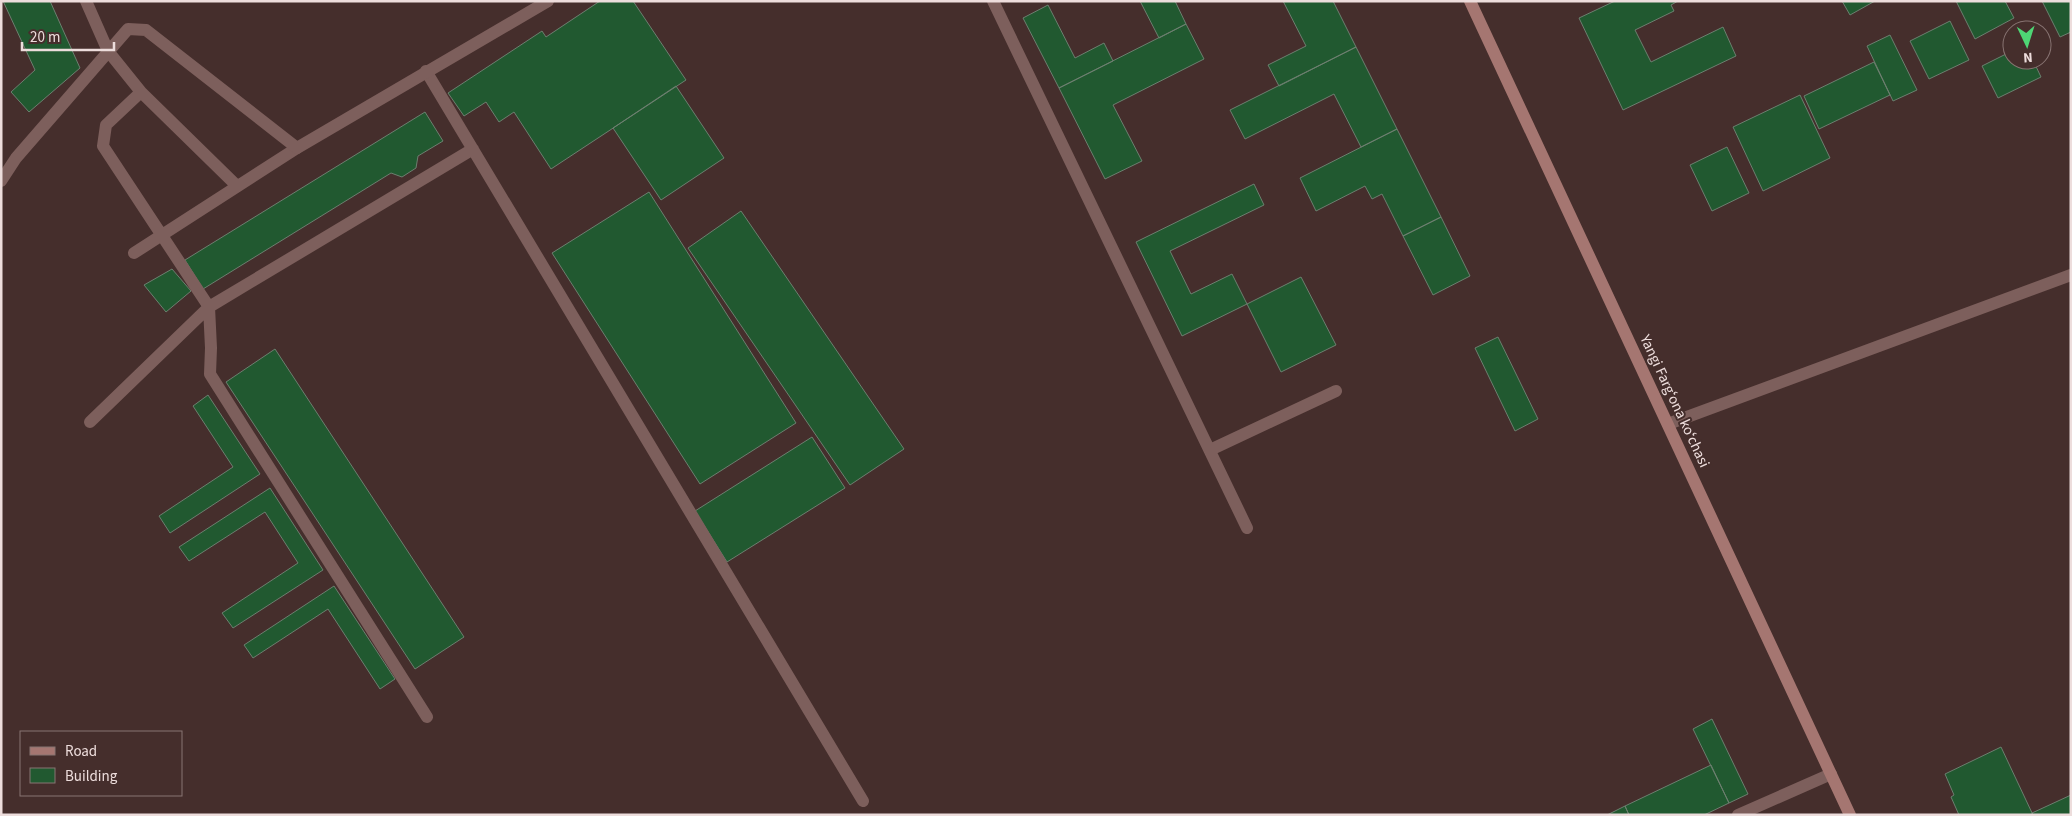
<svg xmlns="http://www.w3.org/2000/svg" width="2072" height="816" font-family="'Source Sans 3',sans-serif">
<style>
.building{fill:#215930;stroke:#6c7f6f}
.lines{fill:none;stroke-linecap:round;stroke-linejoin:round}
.lane{stroke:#7d5f5c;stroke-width:12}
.street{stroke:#7d5f5c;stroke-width:12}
.secondary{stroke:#a57671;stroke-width:12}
.labels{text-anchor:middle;stroke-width:4;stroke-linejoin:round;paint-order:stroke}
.street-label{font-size:15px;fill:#eddddc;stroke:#452e2c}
</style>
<rect width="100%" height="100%" fill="#452e2c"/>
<path class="building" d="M3,1H50L80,68L29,112L11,92L35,70Z
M600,1H633L686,80L551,169L514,112L499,122L486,102L464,116L448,93L542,31L546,37Z
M1140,1H1175L1186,24L1159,38Z
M1283,1H1333L1356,47L1279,86L1268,65L1306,46Z
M1615,1H1678L1671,5L1674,11L1635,30L1651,62L1723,27L1736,56L1623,110L1579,18Z
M1842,1H1875L1850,15Z
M1956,1H2005L2014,18L1975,39Z
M2042,1H2071V32L2060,37Z
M1048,5L1075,58L1104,43L1113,61L1059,88L1023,18Z
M1950,21L1969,60L1929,79L1910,41Z
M1186,24L1204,59L1113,105L1142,161L1105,179L1059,88Z
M1890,35L1917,90L1893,101L1867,46Z
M1356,47L1397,129L1361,147L1334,94L1245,139L1230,110Z
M2012,51V60H2033L2041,77L1998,98L1982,66Z
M1874,62L1890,95L1819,129L1804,96Z
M676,86L724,158L661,200L613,128Z
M1800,95L1830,158L1763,191L1733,127Z
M425,112L443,141L418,156L416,168L402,177L391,173L203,289L185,260Z
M1397,129L1441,217L1403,236L1382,194L1372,199L1365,186L1316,211L1300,178Z
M1727,147L1749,193L1712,211L1690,165Z
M1254,184L1264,205L1170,251L1191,294L1232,274L1247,304L1182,336L1136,242Z
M649,192L796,423L700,484L552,253Z
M741,211L904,449L850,485L688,248Z
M1441,217L1470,276L1433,295L1403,236Z
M172,269L191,291L166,312L144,285Z
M1301,277L1336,345L1281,372L1247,304Z
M1498,337L1538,419L1515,431L1475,348Z
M275,349L464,637L415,669L226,382Z
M208,395L260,474L170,533L159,516L233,467L193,406Z
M812,437L845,488L727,562L695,511Z
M270,488L323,570L233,628L222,613L298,563L265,512L189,561L179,547Z
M334,586L395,679L380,689L328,609L253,658L244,645Z
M1712,719L1748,794L1729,803L1693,729Z
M2001,747L2033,815H1959L1951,797L1954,795L1945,774Z
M1711,765L1729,803L1704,815H1629L1625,806Z
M2071,795V815H2033L2032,813Z
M1625,806L1629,815H1607Z"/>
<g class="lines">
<path class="lane" d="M993,1L1247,528
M108,51L141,92L237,186
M426,71L863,801
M141,92L106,125L103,146L209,307L211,348L210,374L427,717
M134,253L297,148
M90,422L209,307L473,149
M1210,450L1336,391
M1738,815L1831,774"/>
<path class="street" d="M86,1L108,51
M1,181L16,158L128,29L146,30L297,148L548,1
M1668,424L2071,275"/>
<path class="secondary" d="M1470,1L1850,815"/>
</g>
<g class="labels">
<g class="street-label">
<text transform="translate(1675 401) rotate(65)" y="5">Yangi Fargʻona koʻchasi</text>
</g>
</g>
<rect width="2072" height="816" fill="none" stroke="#eddddc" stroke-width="5"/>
<rect x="20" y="731" width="162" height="65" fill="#452e2c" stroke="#887472"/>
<rect x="30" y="747" width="25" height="8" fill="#a57671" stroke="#887472"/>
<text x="65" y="756" font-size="15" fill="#eddddc">Road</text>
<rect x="30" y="768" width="25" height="15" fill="#215930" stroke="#887472"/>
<text x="65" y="781" font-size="15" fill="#eddddc">Building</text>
<g transform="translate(2027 45) rotate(176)"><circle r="24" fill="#452e2c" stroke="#887472"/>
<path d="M0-4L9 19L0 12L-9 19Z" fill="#4ed675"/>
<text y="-8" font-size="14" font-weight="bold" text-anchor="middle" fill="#eddddc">N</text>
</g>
<path d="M22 42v8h92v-8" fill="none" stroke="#eddddc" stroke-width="2.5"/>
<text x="30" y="42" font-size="15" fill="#eddddc" stroke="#452e2c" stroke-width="4" paint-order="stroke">20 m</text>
</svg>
